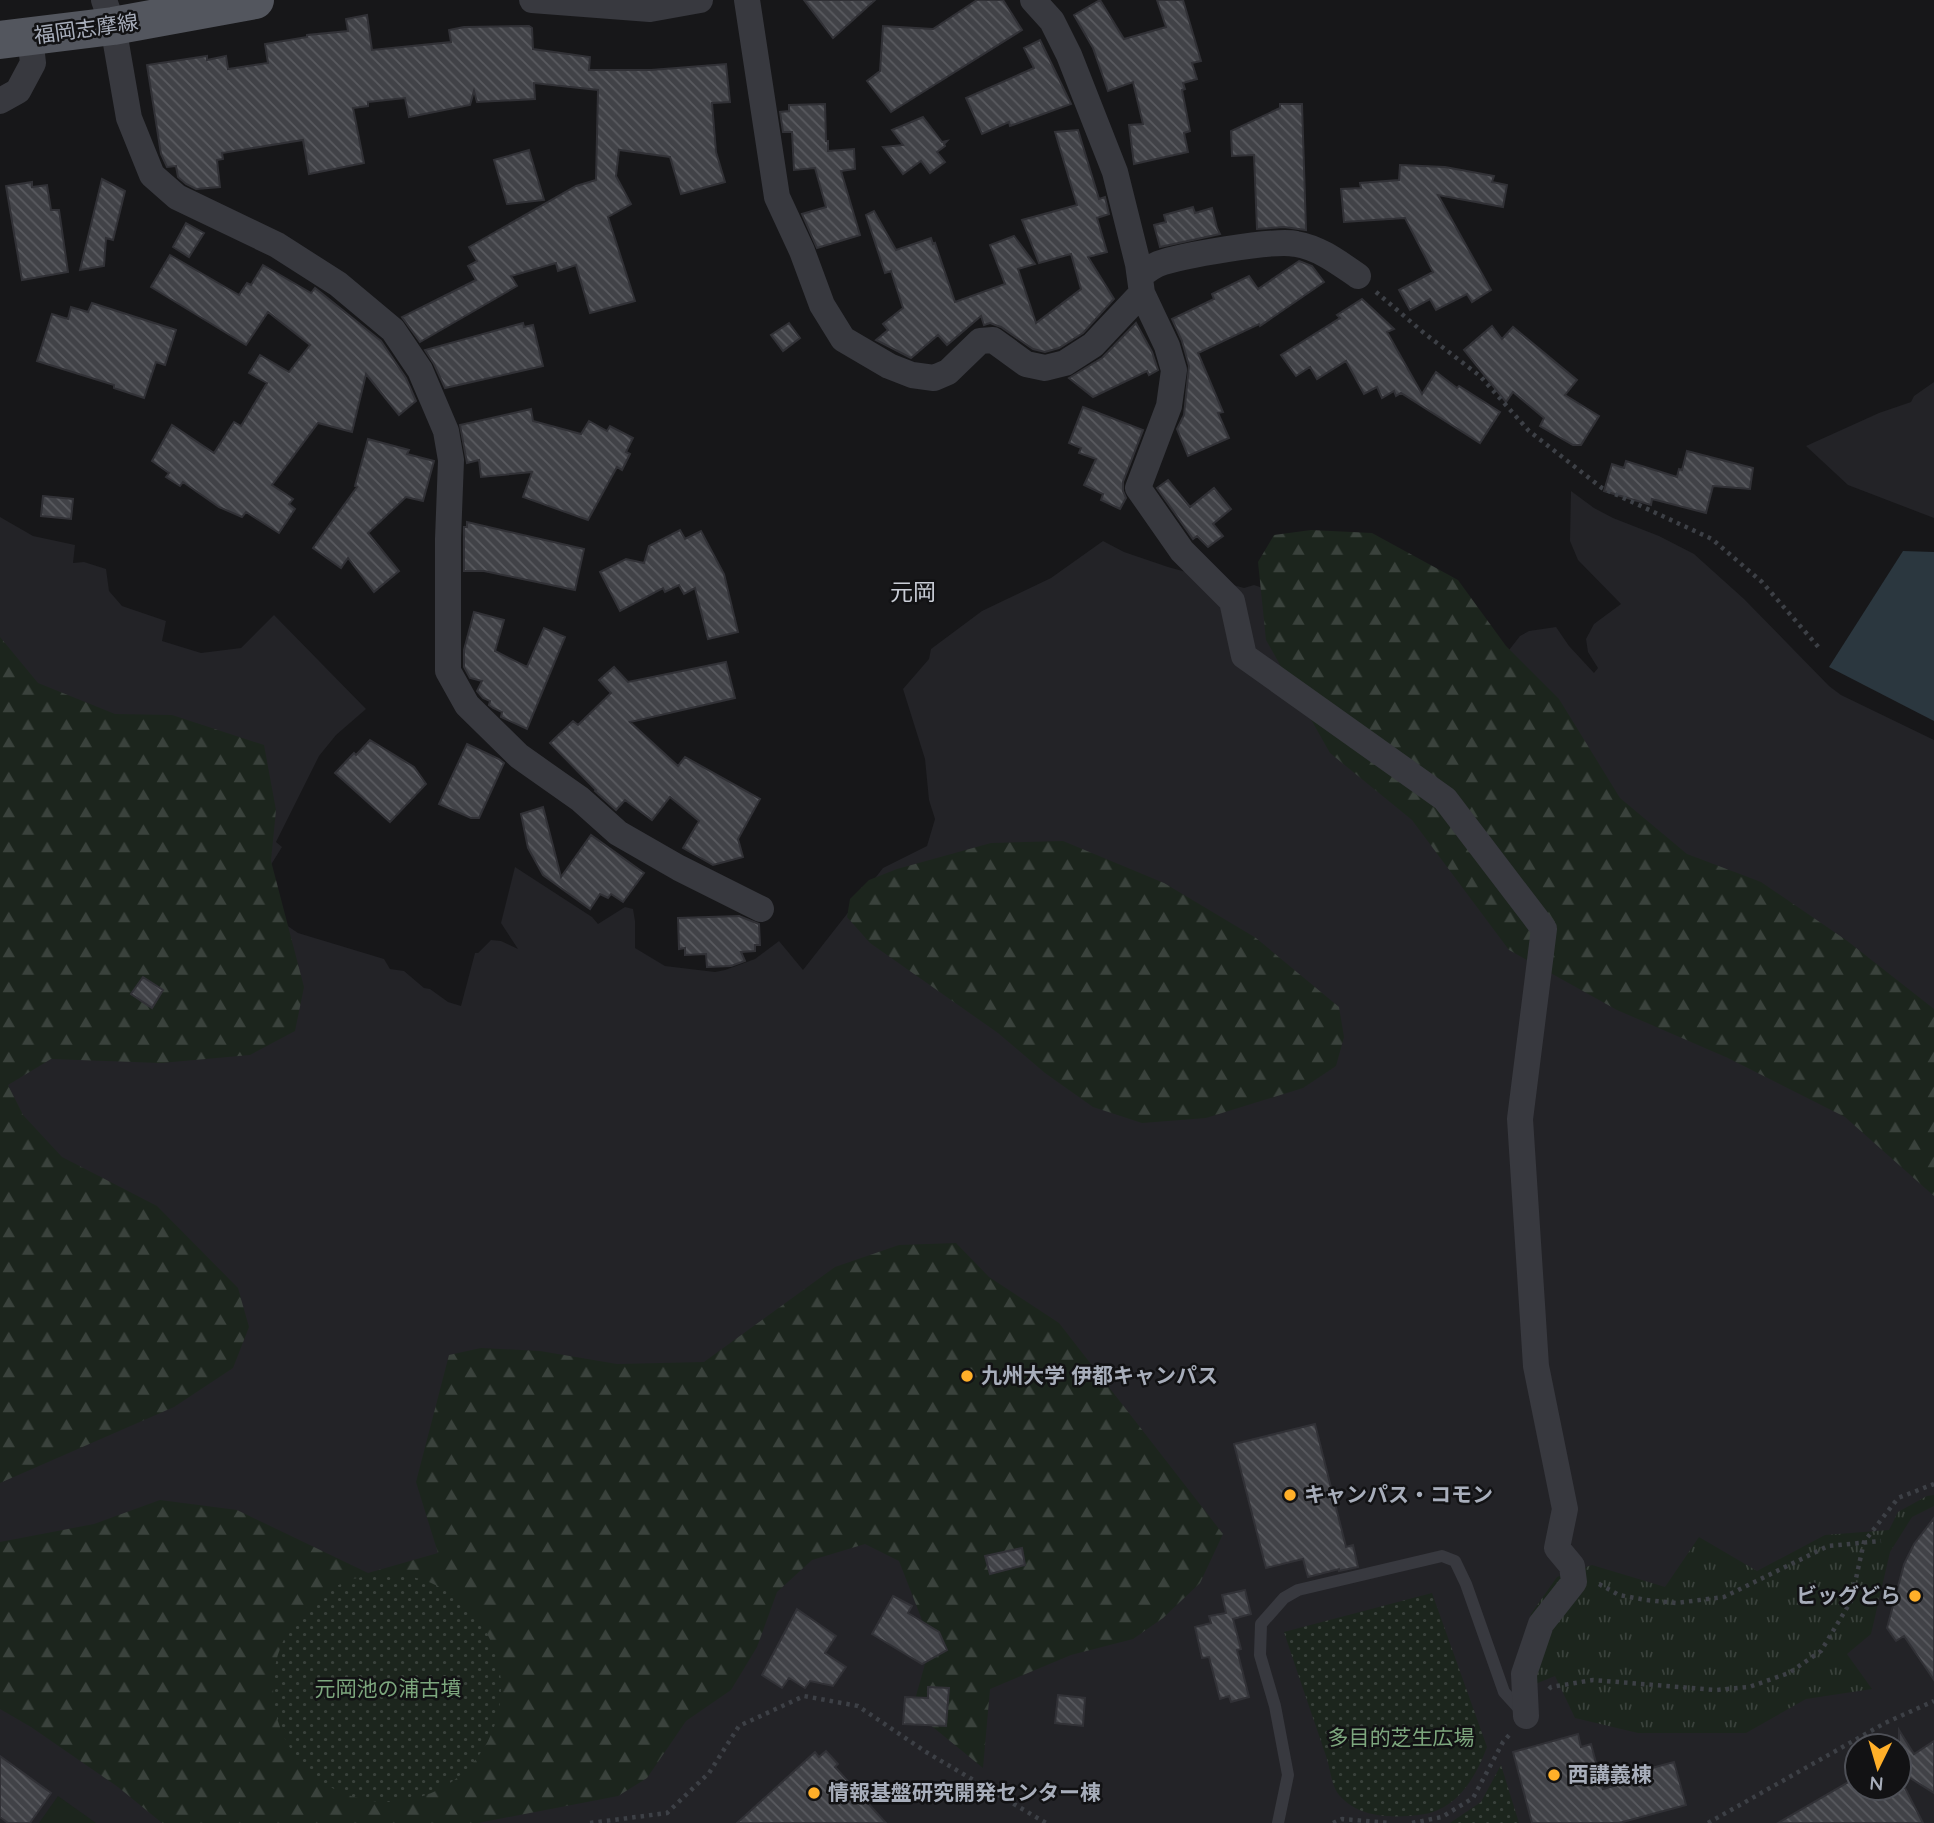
<svg xmlns="http://www.w3.org/2000/svg" width="1934" height="1823" font-family="Quicksand,'Noto Sans JP',sans-serif">
<style>
.built{fill:#232327;fill-rule:evenodd}
.grass{fill:url(#grass-tufts)}
.forest{fill:url(#forest-firs)}
.park{fill:url(#park-dots)}
.pitch{fill:#1c251d}
.water{fill:#2b373f}
.building{fill:url(#building-back-hatch);stroke:#313136;stroke-width:2}
.lines{fill:none;stroke-linecap:round;stroke-linejoin:round}
.path{stroke:#3d4046;stroke-width:4.5;stroke-dasharray:3.5 5;stroke-linecap:butt}
.lane{stroke:#38393f;stroke-width:12}
.street{stroke:#38393f;stroke-width:26}
.primary{stroke:#53565e;stroke-width:38}
.poi-dot{fill:#ffaf29;stroke:#121214;stroke-width:2.5}
.labels{text-anchor:middle;stroke-width:5;stroke-linejoin:round;paint-order:stroke}
.street-label{font-size:21px;fill:#a8aebb;stroke:#121214}
.poi-label{font-size:21px;font-weight:bold;fill:#a8aebb;stroke:#121214;text-anchor:start}
.park-label{font-size:21px;fill:#7da77e;stroke:#121214}
.neighbourhood-label{font-size:23px;fill:#c9cdd6;stroke:#121214}
</style>
<defs>
<pattern id="grass-tufts" width="24" height="20" patternUnits="userSpaceOnUse" patternTransform="scale(1.75)"><rect width="24" height="20" fill="#1c251d"/><path d="M3 7l-1-3M5 7V3M7 7l1-3M15 17l-1-3M17 17v-4M19 17l1-3" fill="none" stroke="#3a423c"/></pattern>
<pattern id="forest-firs" width="22" height="20" patternUnits="userSpaceOnUse" patternTransform="scale(1.75)"><rect width="22" height="20" fill="#1c251d"/><path d="M5 1l3.5 6h-7zM16 11l3.5 6h-7z" fill="#3a423c"/></pattern>
<pattern id="park-dots" width="8" height="8" patternUnits="userSpaceOnUse" patternTransform="scale(1.75)"><rect width="8" height="8" fill="#1c251d"/><path d="M2 2h.1M6 6h.1" fill="none" stroke="#3a423c" stroke-width="1.8" stroke-linecap="round"/></pattern>
<pattern id="building-back-hatch" width="6" height="6" patternUnits="userSpaceOnUse" patternTransform="scale(1.75)"><rect width="6" height="6" fill="#414247"/><path d="M-1 5l2 2M0 0l6 6M5-1l2 2" fill="none" stroke="#5a5b60"/></pattern>
</defs>
<rect width="100%" height="100%" fill="#171719"/>
<path class="built" d="M1934,382V518L1848,485L1806,446L1879,413L1911,402L1914,396Z
M1571,491L1594,508L1613,518L1659,536L1694,554L1744,599L1829,686L1841,695L1934,740V1823H0V517L33,536L75,545L73,563L84,562L106,569L109,591L122,606L166,621L162,641L201,653L241,648L274,615L366,709L336,735L319,756L276,842L282,847L249,900L298,933L384,959L390,969L404,971L424,988L430,989L448,1002L461,1006L475,953H478L491,940L501,941L518,949L501,923L515,867L592,917L598,924L625,907L633,909L635,921V948L665,966L715,972L725,970L755,959L779,941L803,970L883,868L927,846L935,819L929,800L925,759L903,689L929,659L931,649L982,611L1051,578L1103,541L1124,552L1168,567L1244,588L1254,585L1495,668L1520,636L1529,631L1556,627L1569,646L1594,673L1598,668L1588,652L1586,639L1594,624L1621,604L1578,560L1570,541ZM1857,1746H1899V1788H1857Z"/>
<path class="grass" d="M1934,1495V1506L1912,1517L1890,1552L1871,1634L1847,1654L1872,1689L1806,1699L1746,1733H1638L1575,1718L1555,1676L1515,1692L1531,1614L1557,1577L1592,1565L1665,1587L1699,1537L1757,1571L1825,1535L1889,1530L1898,1512L1927,1496Z"/>
<path class="forest" d="M1311,530L1372,533L1458,580L1506,646L1559,699L1620,798L1687,854L1761,882L1846,940L1934,1009V1196L1845,1117L1728,1058L1617,1010L1509,950L1412,820L1330,753L1266,640L1258,562L1274,535Z
M0,637L38,683L115,714L172,715L264,745L276,810L271,861L304,987L295,1031L250,1055L161,1063L51,1059L8,1085L23,1115L62,1157L157,1206L238,1288L249,1327L233,1368L174,1407L0,1483Z
M1063,841L1164,883L1256,938L1339,1007L1344,1037L1336,1066L1303,1088L1206,1118L1142,1123L1093,1107L1045,1073L998,1033L870,943L847,917L850,899L869,880L897,869L991,843Z
M956,1243L989,1277L1059,1323L1223,1534L1200,1583L1163,1618L1133,1639L1071,1655L990,1689L983,1768L912,1710L931,1643L899,1561L865,1544L812,1560L777,1592L757,1647L731,1690L686,1721L647,1778L618,1796L478,1823H162L118,1787L31,1727L0,1709V1542L94,1524L160,1500L237,1510L368,1573L438,1553L416,1482L449,1355L481,1348L540,1351L617,1364L704,1362L835,1267L899,1245Z"/>
<path class="park" d="M273 1688a114 114 0 1 1 228 0a114 114 0 1 1-228 0Z
M1432,1593L1487,1747C1475,1779 1456,1811 1419,1815C1391,1818 1359,1818 1339,1795C1332,1787 1330,1769 1327,1759C1313,1717 1298,1675 1284,1632Z
M1501,1765L1519,1823H1450L1481,1802Z"/>
<path class="pitch" d="M58,1796L96,1823H39Z"/>
<path class="water" d="M1903,551L1934,552V721L1829,667Z"/>
<path class="building" d="M804,0H875L833,38Z
M977,0H1003L1022,30L891,112L867,81L880,71L883,26L933,29Z
M1100,0L1124,39L1166,27L1157,0H1183L1201,61L1192,63L1197,79L1183,83L1185,89L1182,90L1190,131L1184,133L1188,152L1134,164L1129,125L1143,124L1133,82L1108,91L1093,48L1074,15Z
M367,15L372,50L451,42L449,30L464,27L529,26L532,28L533,49L590,57L589,70H651L726,64L730,102L712,103L716,152L725,182L681,194L670,157L619,150L616,176L631,204L608,217L635,301L590,313L576,265L558,271L556,263L511,276L517,286L420,342L402,317L476,280L468,266L477,261L469,247L576,186L596,180L598,90L534,83L535,99L477,102L474,91L470,105L409,117L405,98L368,102V106L353,108L364,163L309,174L303,140L222,153L223,159L217,160L220,187L196,189L186,184L178,177L176,166L167,167L161,154L147,65L207,56V60L226,56L228,69L268,63L265,44L307,37V35L348,31L346,19Z
M1040,40L1071,104L1010,126L1009,122L982,134L966,98L1034,68L1024,48Z
M825,104L826,141H828V151L854,149L855,169L841,171L860,235L817,248L802,214L826,207L815,168L794,170L792,132H783L780,112L789,111V105Z
M1280,104H1302L1306,230L1284,227L1257,229L1254,155L1232,156L1231,131L1280,108Z
M923,117L942,142L947,141L944,144L945,146L937,152L945,162L930,173L921,161L903,174L883,147L903,145L892,130Z
M1078,130L1099,199L1105,197L1109,214L1097,218L1107,252L1088,257L1114,299L1083,333L1059,348L1045,352L1033,349L1001,327L990,323L984,325L981,316L947,345L938,335L911,358L876,340L888,330L883,324L903,308L891,271L885,273L866,215L874,211L896,250L931,238L933,244L935,243L955,302L1005,284L990,245L1014,236L1035,264L1018,269L1036,323L1081,289L1071,254L1039,263L1022,220L1077,205L1055,132Z
M529,150L544,200L507,204L494,160Z
M1400,165L1445,167L1494,176L1492,182L1507,185L1503,207L1438,195L1491,290L1472,302L1467,294L1436,310L1430,299L1410,310L1399,290L1433,272L1405,218L1344,222L1341,189L1361,188L1360,183L1399,180Z
M102,179L125,191L113,240L106,238L104,266L80,270Z
M32,182V187L47,185L51,210H59L68,272L22,280L6,186Z
M1193,207L1195,213L1212,208L1217,228L1220,234L1160,247L1154,225L1166,222L1164,215Z
M186,223L204,233L189,257L173,247Z
M170,255L239,295L247,283L251,285L263,265L311,293L315,288L381,341L406,378L416,401L399,415L366,374L352,432L318,423L272,485L293,499L289,504L295,509L279,533L246,512L242,517L219,507L183,482L180,486L166,477L169,473L152,461L172,425L214,453L234,422L241,426L267,383L249,373L260,355L289,372L310,345L268,312L246,345L151,287Z
M1299,261L1312,266L1324,282L1260,326L1259,324L1198,353L1223,412L1218,413L1229,438L1188,456L1177,429L1184,415L1189,366L1182,341L1172,319L1214,299L1212,294L1249,276L1258,289Z
M1362,299L1394,329L1387,332L1422,394L1436,372L1457,388L1459,386L1500,412L1480,443L1401,393L1396,396L1394,391L1382,398L1377,387L1364,394L1346,361L1317,379L1310,367L1296,376L1281,355L1340,318L1337,315Z
M92,303L176,330L165,365L156,362L144,398L114,388V385L37,361L52,314L68,319L71,307L88,312Z
M523,323L524,327L533,325L543,366L445,388L434,364L425,350Z
M789,323L800,338L783,351L771,335Z
M1136,323L1152,352L1158,370L1149,375L1147,371L1093,397L1069,378L1102,358Z
M1492,326L1502,339L1513,327L1577,380L1565,395L1599,416L1581,445H1573L1540,426L1544,418L1513,392L1506,402L1464,350Z
M1083,407L1143,430L1123,482V491L1126,498L1120,509L1101,500L1103,494L1084,485L1096,459L1079,453L1081,448L1069,443Z
M531,409L533,421L581,434L589,421L607,431L610,426L633,438L626,452L630,454L622,470L617,467L588,520L523,497L532,472L481,477L479,460L467,463L460,425Z
M368,439L409,450L407,454L434,461L423,501L406,497L368,533L399,571L374,592L348,558L341,568L313,548L357,487L355,486Z
M1687,451L1753,468L1750,489L1713,486L1706,513L1652,499L1651,505L1604,491L1612,464L1624,468L1626,461L1677,477L1679,469L1682,470Z
M1168,480L1190,507L1214,488L1231,509L1213,524L1223,536L1208,547L1197,536L1193,539L1157,488Z
M43,496L73,499L71,519L41,516Z
M467,522L584,549L575,590L484,571H464V527H467Z
M680,530L685,539L701,531L724,574L738,632L708,639L695,588L684,594L679,585L665,592L663,588L620,611L600,572L626,559L644,563L649,546Z
M474,612L504,620L495,651L527,667L544,628L565,637L527,729L501,717L502,712L493,708L489,705L490,701L483,698L477,691L482,681L470,678L464,667V650Z
M726,662L735,698L630,722L678,766L685,757L760,799L738,839L743,857L713,865L683,848L699,821L670,797L652,820L625,800L616,810L595,791L596,790L550,743L573,721L578,725L611,693L599,680L614,667L628,682Z
M370,740L414,767L426,784L390,822L335,773L354,753L356,755Z
M467,744L499,759L504,763L479,818H471L439,804Z
M543,807L561,877L591,835L644,873L623,902L611,894L608,898L600,894L590,909L543,875L528,848L521,814Z
M739,916L759,924L760,945H755V951L741,952L745,961L731,966L707,967L706,954L685,955V948L679,949L678,918Z
M143,977L163,990L152,1008L131,994Z
M1315,1424L1346,1547L1353,1545L1358,1567L1339,1571V1569L1308,1577L1303,1559L1266,1568L1234,1444Z
M1934,1518V1680L1904,1636L1896,1641L1887,1628L1904,1564L1914,1544Z
M1022,1548L1025,1565L990,1574L985,1556Z
M1245,1590L1251,1614L1233,1619L1241,1649L1237,1650L1249,1697L1231,1702L1229,1696L1220,1699L1209,1657L1202,1658L1195,1627L1211,1623L1209,1616L1226,1613L1222,1595Z
M893,1596L912,1606L908,1613L939,1632L947,1650L922,1664L872,1634Z
M797,1609L836,1636L825,1653L846,1667L833,1686L810,1681L805,1688L789,1678L782,1688L762,1675Z
M928,1687L949,1688L946,1726L903,1724L905,1697L928,1698Z
M1058,1695L1085,1698L1083,1726L1055,1723Z
M1899,1730L1914,1754L1934,1741V1793L1899,1771Z
M1578,1734L1581,1747L1591,1744L1603,1789L1650,1776L1648,1769L1674,1762L1686,1805L1619,1823H1532L1513,1752Z
M826,1751L838,1764L835,1767L886,1823H737L815,1752L819,1757Z
M0,1756L51,1793L30,1823H8L0,1817Z
M1857,1777V1788H1905L1923,1823H1778Z"/>
<g class="lines">
<path class="path" d="M1376,292L1424,333L1480,376L1529,431L1602,488L1712,539L1762,582L1821,650
M1599,1584L1619,1595L1646,1600L1676,1603L1724,1597L1828,1546L1881,1541
M1549,1689L1551,1687L1593,1680L1716,1690L1749,1687L1789,1673L1821,1651L1851,1601L1864,1542L1898,1498L1934,1484
M590,1823L667,1813L709,1773L739,1726L804,1696L858,1706L926,1752L1046,1823
M1333,1823L1342,1819L1389,1823
M1412,1823L1442,1817L1473,1798L1503,1742L1511,1733
M1708,1823L1885,1723L1934,1701"/>
<path class="lane" d="M1278,1823L1288,1775L1275,1706L1260,1655L1261,1624L1284,1598L1298,1590L1442,1556L1455,1561L1466,1584L1504,1692L1523,1713"/>
<path class="street" d="M104,0L113,26L129,118L152,175L177,197L277,245L338,284L393,330L420,370L446,431L451,460L448,539V671L467,705L519,756L580,799L618,833L679,868L761,909
M532,0L650,9L700,0
M747,0L777,197L802,251L822,305L843,339L889,366L912,375L934,378L948,372L980,341L993,340L1026,364L1045,368L1065,363L1093,345L1142,293
M1033,0L1052,21L1069,55L1115,172L1138,264L1142,293L1167,346L1174,370L1169,406L1138,488L1182,551L1232,601L1244,656L1445,799L1544,929L1520,1119L1536,1366L1565,1509L1557,1548L1572,1566L1574,1582L1541,1624L1524,1674L1526,1716
M0,101L18,91L33,63L30,37
M1140,276C1145,272 1151,267 1158,264C1179,256 1275,239 1296,244C1320,248 1339,263 1358,276"/>
<path class="primary" d="M0,40L113,26L255,0"/>
</g>
<g class="poi-dot">
<circle cx="967" cy="1376" r="7"/>
<circle cx="1290" cy="1495" r="7"/>
<circle cx="1915" cy="1596" r="7"/>
<circle cx="1554" cy="1775" r="7"/>
<circle cx="814" cy="1793" r="7"/>
</g>
<g class="labels">
<g class="street-label">
<text transform="translate(86 29) rotate(-8)" y="7">福岡志摩線</text>
</g>
<g class="poi-label">
<text x="981" y="1383">九州大学 伊都キャンパス</text>
<text x="1304" y="1502">キャンパス・コモン</text>
<text x="1901" y="1603" text-anchor="end">ビッグどら</text>
<text x="1568" y="1782">西講義棟</text>
<text x="828" y="1800">情報基盤研究開発センター棟</text>
</g>
<g class="park-label">
<text x="388" y="1696">元岡池の浦古墳</text>
<text x="1401" y="1745">多目的芝生広場</text>
</g>
<g class="neighbourhood-label">
<text x="913" y="600">元岡</text>
</g>
</g>
<g transform="translate(1878 1767) rotate(185)"><circle r="33" fill="#121214" stroke="#4e5057" stroke-width="2"/>
<path d="M0-5L12 26L0 18L-12 26Z" fill="#ffaf29"/>
<text y="-10" font-size="19" font-weight="bold" text-anchor="middle" fill="#a8aebb">N</text>
</g>
</svg>
